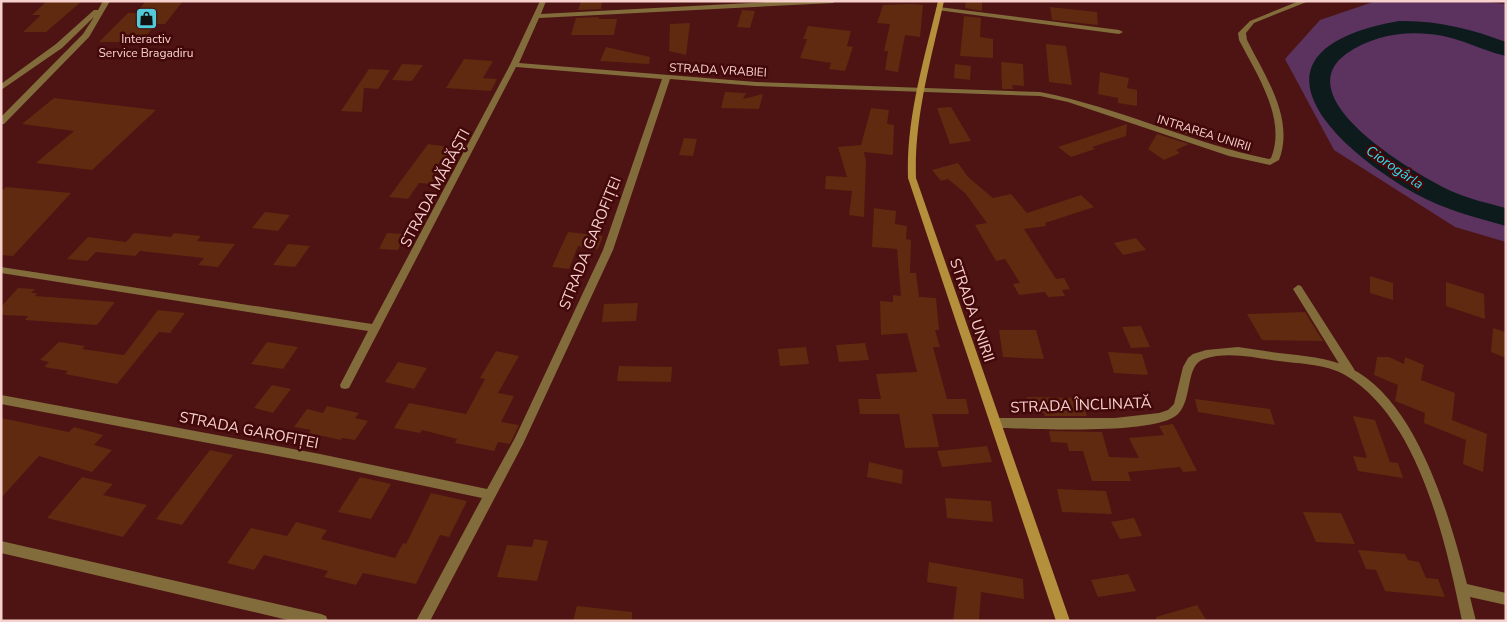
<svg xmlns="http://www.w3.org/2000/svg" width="1507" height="622" font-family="'Nunito Sans',sans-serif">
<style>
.green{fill:#5c335f}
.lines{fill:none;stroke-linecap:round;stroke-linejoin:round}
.river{fill:#0d1b1d;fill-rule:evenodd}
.building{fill:#5f2a0f}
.lane{fill:#826c3b;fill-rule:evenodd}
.street{fill:#826c3b;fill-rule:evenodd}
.secondary{fill:#b48f3c;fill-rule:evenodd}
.labels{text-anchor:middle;stroke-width:5;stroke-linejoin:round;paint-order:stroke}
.far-poi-label{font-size:12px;fill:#f7d1cd;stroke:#42080a}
.far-street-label{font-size:12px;fill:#f7d1cd;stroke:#42080a}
.far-water-label{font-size:14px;font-style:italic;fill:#31dced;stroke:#42080a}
.street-label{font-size:15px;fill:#f7d1cd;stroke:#42080a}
</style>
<rect width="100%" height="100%" fill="#4d1413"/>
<path class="green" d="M1376,1H1477L1506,4V242L1455,227L1334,150L1285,59L1320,20Z"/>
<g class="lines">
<path class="river" d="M1399,21C1436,20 1472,29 1506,42V56C1480,50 1457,36 1429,34C1400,31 1370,37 1346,54C1285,99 1417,175 1451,191C1469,199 1487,203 1506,208V226C1475,217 1445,210 1416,194C1328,144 1236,50 1399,21Z"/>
</g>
<path class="building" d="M47,1H82L46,32H23L41,15H32Z
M146,1H183L165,24H157L140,42H99L128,13H136Z
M581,1H602L601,9L578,10Z
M966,1H982V11L965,8Z
M911,4L923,5L920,37L905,35L898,72L885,70L888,51H884L890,24L877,23L883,5Z
M1050,7L1097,12L1098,25L1052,20Z
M742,10L755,11L750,28L737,27Z
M964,16L981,18L980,37L993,39V58L960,56Z
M599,17V19H617L614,35H571L576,18Z
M690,23L686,55L669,51L670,24Z
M808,26L851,31L847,46L853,47L845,71L829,69L831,63L800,58L807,39H803Z
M1046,44L1066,46L1072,85L1049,82Z
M606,47L650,57L649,64L600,61Z
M464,59L493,61L483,78L497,79L491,91L446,88Z
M1001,62L1023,64L1024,86L1012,85L1013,89H1002Z
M402,64L423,65L412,81L392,80Z
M955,64L971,66L970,80L954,78Z
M369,69L390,70L378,89L364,88L362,112L341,111Z
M1100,72L1129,78L1127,88L1137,90V106L1118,103V98L1098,94Z
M725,92L746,93L743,99L763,94L759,109L721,108Z
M54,98L156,110L92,170L36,163L74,131L22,124Z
M951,107L971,141L950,144L937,108Z
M871,108L889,110L887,124L894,125L893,155L864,152L866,161L864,217L849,215L852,191L825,189L826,176L847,177L838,147L861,145Z
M1167,118L1199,128L1194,136L1183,133L1162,126Z
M1127,124L1126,136L1092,147L1095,149L1071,157L1058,147Z
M1157,134L1189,144L1176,150L1180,153L1164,160L1148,149Z
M684,138L697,139L693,156L679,155Z
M428,144L457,148L431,184L419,183L408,199L389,197Z
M958,163L968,177L993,198L1011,194L1027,213L1081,195L1094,207L1045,223L1046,226L1024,229L1056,279L1064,278L1070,289L1062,290L1065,296L1048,297L1045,292L1019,295L1013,284L1020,283L1005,259L996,261L975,225L987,223L965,193L948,179L941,181L932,170Z
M6,187L71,193L13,256L1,255V191Z
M874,208L896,211L895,224L907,226L906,239L911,240L910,273H916L919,297L936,298L939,330H935L940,347H933L947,399H966L969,414H932L939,447L905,448L899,414H860L858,399H881L876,374L917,372L907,333L881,335L880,301L893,302V295L901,296L897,249L872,247Z
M265,212L290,215L278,231L252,228Z
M568,232L603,236L598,249L578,246L569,269L552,267Z
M134,233L171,237L174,233L201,236L197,241L235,244L218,267L198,265L204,258L140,251L135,256L96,252L87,261L67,259L88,237L126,242Z
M387,233L405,234L398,250L379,249Z
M1136,238L1146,250L1123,255L1114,243Z
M288,244L310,246L295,267L273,265Z
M1370,276L1393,283V300L1370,293Z
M1446,282L1484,294L1485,319L1446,306Z
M18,288L35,289L31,293H37L35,296L115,302L97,325L25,320L28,316L1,315V307Z
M638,303L636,321L602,322L604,304Z
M158,310L185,313L170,333L159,332L117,384L65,374L68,371L44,367L49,362L40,360L59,342L85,346L82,349L124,355Z
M1305,312L1323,341L1262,340L1247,314Z
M1141,326L1150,347L1131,348L1122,327Z
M1493,328L1506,332V358L1491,352Z
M999,330H1036L1044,359L1003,357Z
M267,342L298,347L283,369L251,364Z
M865,343L869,360L839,362L836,345Z
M806,347L809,364L780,366L778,349Z
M496,351L519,356L498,393L514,396L501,422L519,425L510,444L498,442L494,451L455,443L457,439L422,430L420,433L394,428L409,403L466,414L485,379L480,378Z
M1108,352L1142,354L1148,375L1114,373Z
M1377,357H1389L1404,364L1405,357L1424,365L1421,380L1455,393L1452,420L1487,434L1483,472L1463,464L1466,440L1424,423L1425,413L1395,401L1398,385L1374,375Z
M398,362L427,368L414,389L385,382Z
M619,366L672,367L671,382L617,381Z
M272,385L291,389L273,413L254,408Z
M1027,397L1081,398L1087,416H1045L1044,413H1031Z
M1195,399L1270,409L1275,425L1198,412Z
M327,406L359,413L355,418L368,421L355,440L342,438L341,440L309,433L311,430L294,427L307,409L323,413Z
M1353,416L1375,420L1390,462L1398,463L1403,478L1358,471L1353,456L1367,458Z
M1,418L69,432L74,427L103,435L94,445L112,450L92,472L39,456L1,498Z
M1173,424L1197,471L1183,472L1180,467L1128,472L1131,481H1092L1083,451H1069L1067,443L1051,442L1049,431L1102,432L1109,457L1139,458L1129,438L1164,435L1159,426Z
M987,446L992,462L942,467L937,451Z
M210,450L233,455L182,525L156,519Z
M869,462L903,470L902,484L867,477Z
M82,477L113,484L103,495L147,505L123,537L47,518Z
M360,477L391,484L371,519L338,512Z
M1057,489L1106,491L1112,514L1062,512Z
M431,493L467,501L449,537L440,535L416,584L363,573L356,585L324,577L328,571L264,555L254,570L227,563L251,528L287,536L296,522L327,530L321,539L395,558L403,543L406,544Z
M945,498L991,501L993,522L947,518Z
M1303,512L1341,513L1355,544L1316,542Z
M1134,518L1142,536L1120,539L1111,522Z
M534,539L548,541L537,581L497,577L507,545L532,547Z
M1358,550L1405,554L1408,560L1419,562L1426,578L1438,579L1445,597L1385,591L1376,570L1366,569Z
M929,562L1023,579L1024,599L981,592L979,621H953L957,587L927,582Z
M1128,574L1136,591L1098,597L1091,580Z
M1197,605L1207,621H1156V617Z
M577,606L632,612V621H573Z"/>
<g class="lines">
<path class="lane" d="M103,1H110L89,37L4,124H1V117L83,34L94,17L62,48L1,90V84L56,44L94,10H98Z
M1298,285L1301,286L1354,369L1355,372L1354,375L1350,376L1346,375L1293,289Z"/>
<path class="street" d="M540,1H546L541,14L788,1H836L833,3L539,18L519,63L756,82L1040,92C1118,107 1191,143 1269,159L1271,158C1287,119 1257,75 1239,40L1238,33L1250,21L1299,1H1309L1254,23L1246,33L1247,40C1265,76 1295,119 1279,160L1270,165L1229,156L1068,102L1040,96L756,86L670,79L613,250L523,444L430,621H416L482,498L320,464L1,404V395L320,454L487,489L515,438L603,250L662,79L516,67L349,388L345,389L341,388L340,385L368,331L1,273V267L372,324L510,65Z
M939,7L1119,30L1123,32L1119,34L937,10L936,9Z
M1238,347C1252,349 1265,351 1279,353C1303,356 1328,357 1350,368C1417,400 1450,517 1467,584L1506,593V605L1470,597L1476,621H1462C1446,543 1419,418 1345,375C1326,364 1301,364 1279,361C1255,358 1228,351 1204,359C1185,365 1193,399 1178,414C1156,436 1030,428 996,428L992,426L990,423L992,420L996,418H1115L1159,413L1168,410L1174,404L1183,367L1188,358L1193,354L1206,350Z
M1,541L321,614L326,616L328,621H292L1,553Z"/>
<path class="secondary" d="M938,1H944C931,60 914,118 916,178L1070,621H1056L908,178C906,118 924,60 938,1Z"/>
</g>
<defs>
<symbol id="shop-square" viewBox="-11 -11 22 22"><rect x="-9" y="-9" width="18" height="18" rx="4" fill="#52cbd8" stroke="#42080a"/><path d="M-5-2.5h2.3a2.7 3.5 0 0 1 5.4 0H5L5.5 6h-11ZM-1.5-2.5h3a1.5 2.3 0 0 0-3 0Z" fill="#111"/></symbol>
</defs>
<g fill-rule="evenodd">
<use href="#shop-square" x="134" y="6" width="25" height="25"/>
</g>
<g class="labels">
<g class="far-poi-label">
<text x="146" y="43">Interactiv<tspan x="146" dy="14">Service Bragadiru</tspan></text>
</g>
<g class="far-street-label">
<text transform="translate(718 70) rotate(3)" y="4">STRADA VRABIEI</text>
<text transform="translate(1204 133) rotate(17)" y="4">INTRAREA UNIRII</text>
</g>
<g class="far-water-label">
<text transform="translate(1395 167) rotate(34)" y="5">Ciorogârla</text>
</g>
<g class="street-label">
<text transform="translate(435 188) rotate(-62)" y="5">STRADA MĂRĂȘTI</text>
<text transform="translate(590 243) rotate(-68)" y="5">STRADA GAROFIȚEI</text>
<text transform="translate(972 310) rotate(71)" y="5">STRADA UNIRII</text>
<text transform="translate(1081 405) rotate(-2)" y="5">STRADA ÎNCLINATĂ</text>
<text transform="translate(249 430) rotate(11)" y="5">STRADA GAROFIȚEI</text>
</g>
</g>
<rect width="1507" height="622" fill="none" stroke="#f7d1cd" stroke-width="5"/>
</svg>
